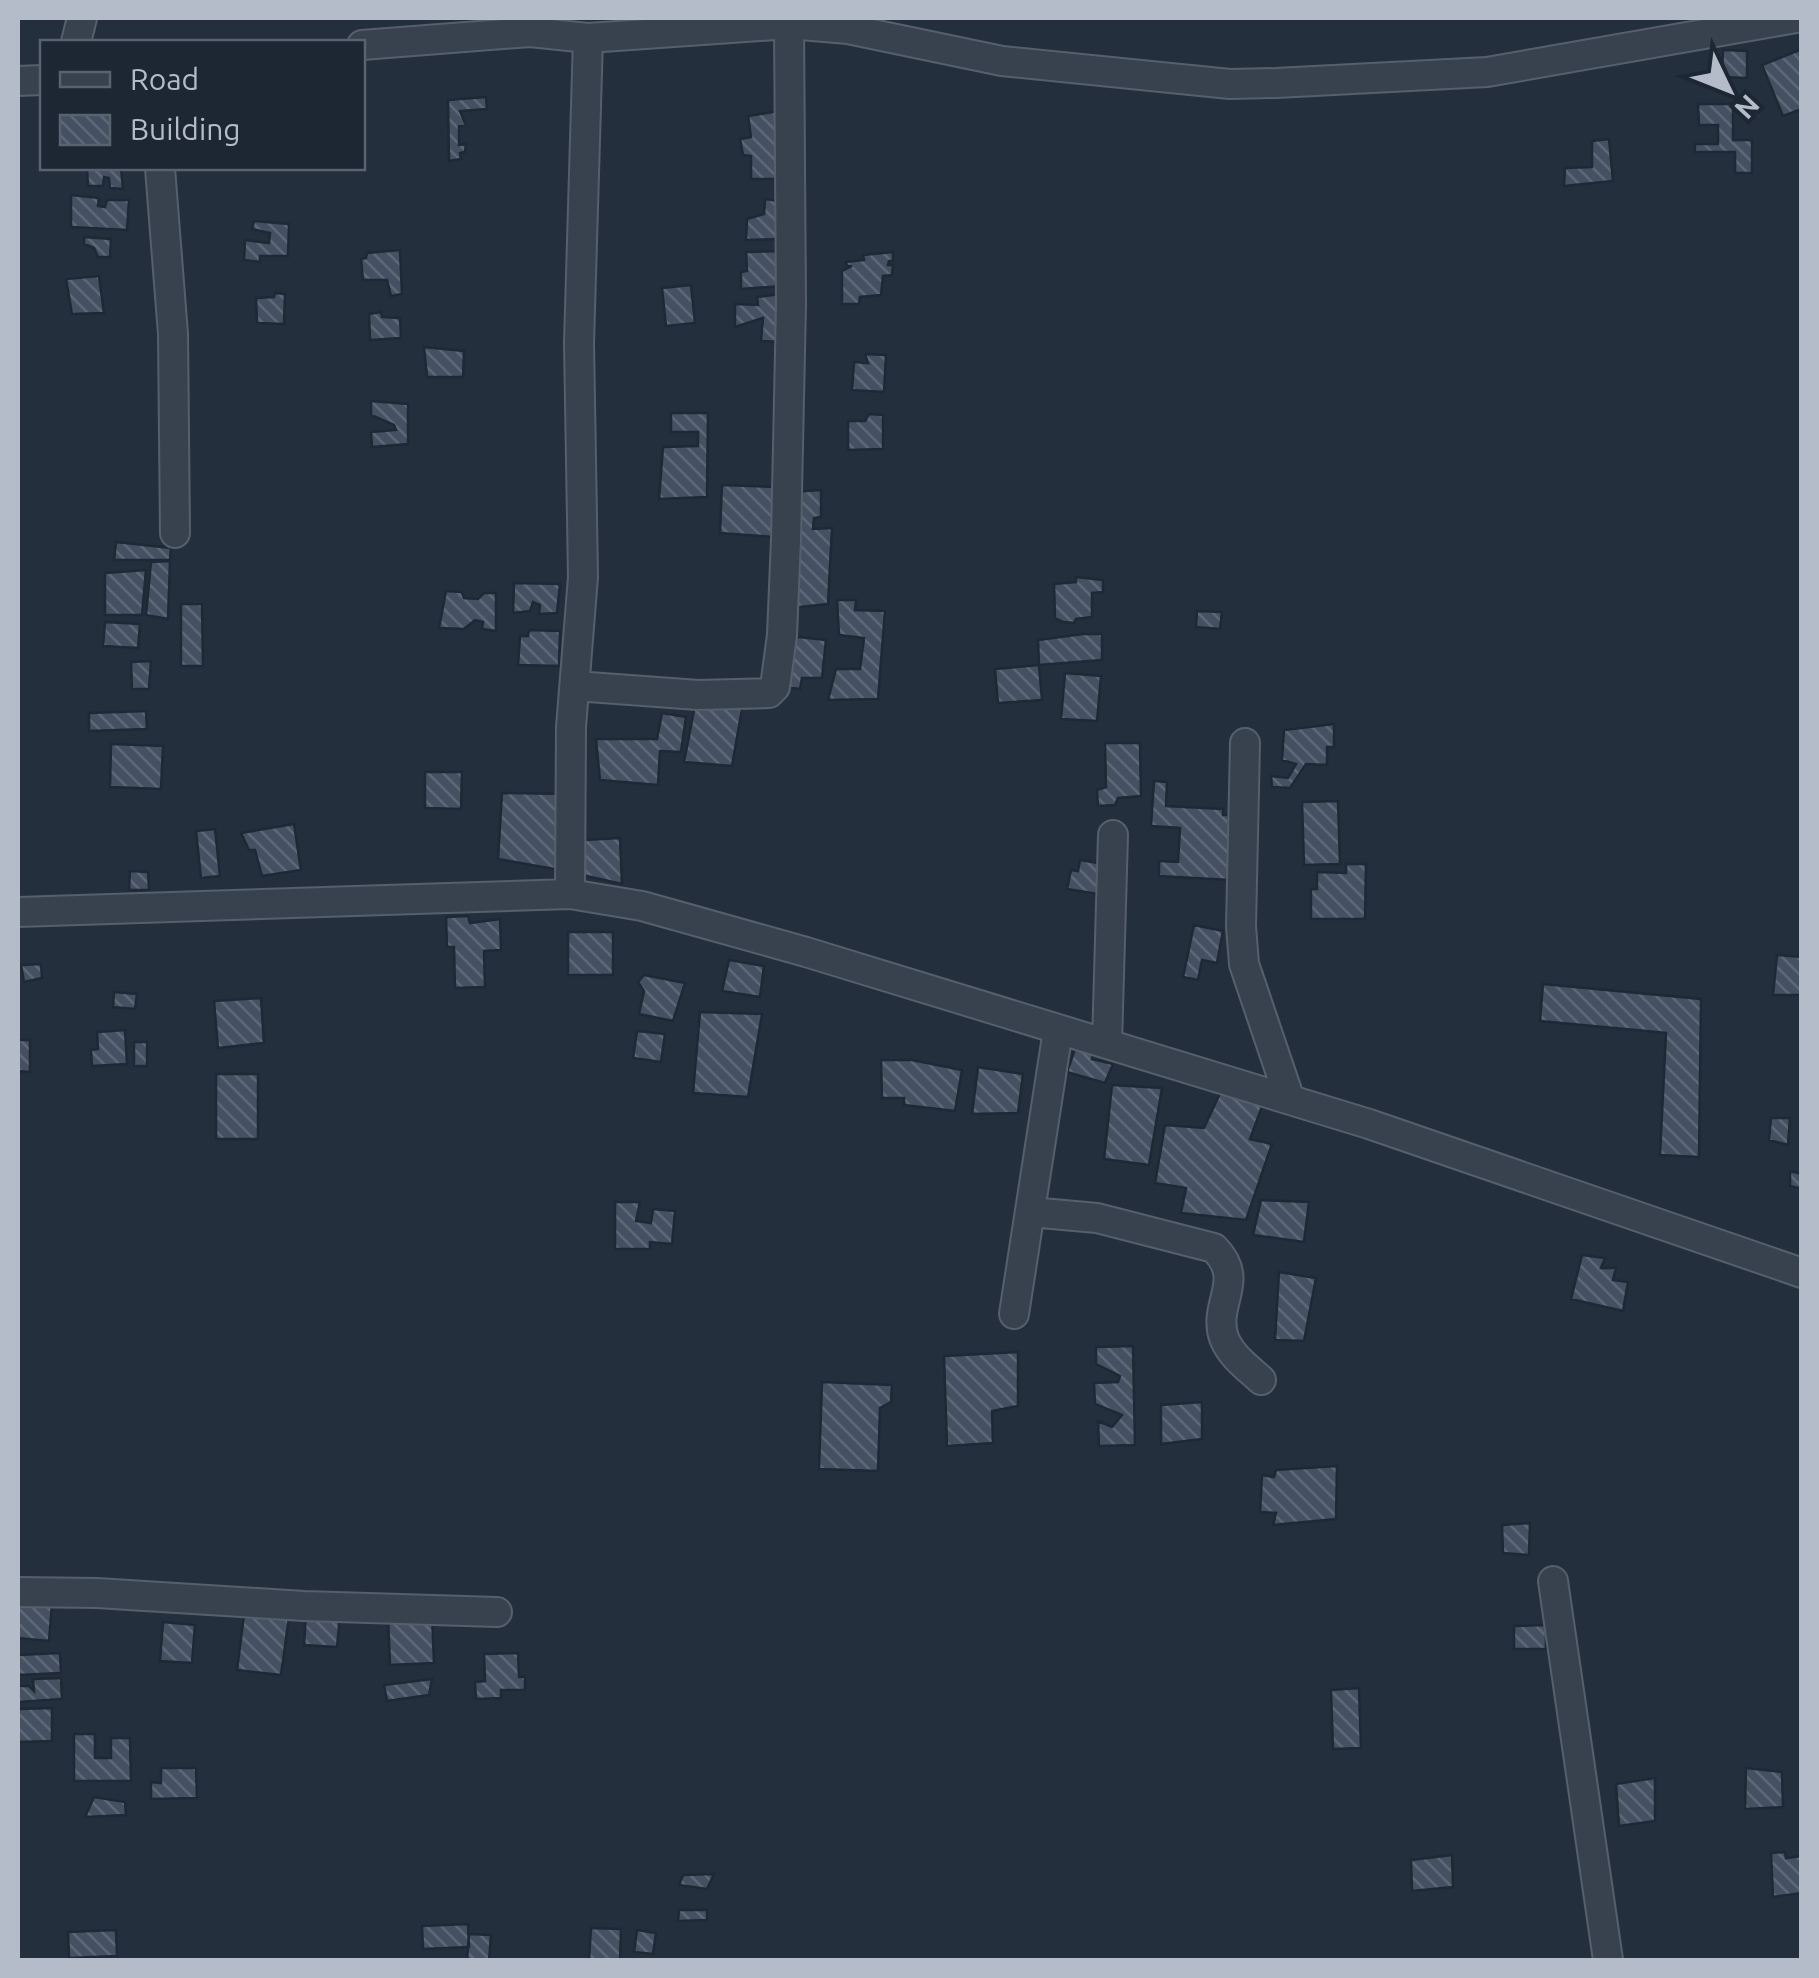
<svg xmlns="http://www.w3.org/2000/svg" width="1819" height="1978" font-family="Ubuntu,sans-serif">
<style>
.building{fill:url(#building-back-hatch);stroke:#1f2835;stroke-width:2.5}
.lines{fill:none;stroke-linecap:round;stroke-linejoin:round}
.minor-casing{stroke:#565f6c;stroke-width:32}
.minor{stroke:#38414e;stroke-width:28}
</style>
<defs>
<pattern id="building-back-hatch" width="6" height="6" patternUnits="userSpaceOnUse" patternTransform="scale(2.5)"><rect width="6" height="6" fill="#455162"/><path d="M-1 5l2 2M0 0l6 6M5-1l2 2" fill="none" stroke="#5d6877"/></pattern>
</defs>
<rect width="100%" height="100%" fill="#242f3e"/>
<path class="building" d="M1802,49V109L1783,116L1762,65Z
M1723,50L1747,51V78L1722,77Z
M486,97L487,109L460,111L466,125L459,126V145L466,144L465,152L460,153L461,159L449,161L448,100Z
M1698,104H1733V140H1752V173H1735V152H1695V144H1718V125H1699Z
M780,111L782,179H751V156L743,155L740,139L751,137L748,116Z
M1609,139L1613,181L1564,186L1565,168L1592,167V141Z
M87,168H121L123,189L110,188L109,178L104,177L103,186H88Z
M71,195L99,198L98,206L105,207L107,200H129L127,230L71,227Z
M765,199L779,201L781,239L746,240L747,219L764,214Z
M254,221L289,224L288,256H260V262L244,260L245,240L269,243L270,233L252,229Z
M84,237L111,239L110,257H98L94,248L84,244Z
M400,250L402,294L391,296L387,280H363L361,259L366,258L367,253Z
M783,251L782,286L741,289V272L747,271L746,252Z
M893,252V261H889L888,265H893L892,275L883,276L881,295L860,297L859,304H842V271L852,266H847L846,262L864,260L863,255Z
M99,276L104,313L72,314L66,279Z
M691,285L695,323L666,326L662,288Z
M275,293L285,294L284,324L257,323L256,298L274,297Z
M781,294V342L761,341L763,318L735,327V304L758,305L757,297Z
M381,312L382,317L400,318L401,338L370,340L369,314Z
M424,347L464,351L463,377H427Z
M865,354L886,355L884,392L852,390L854,362L868,363Z
M371,401L408,404V444L372,447L371,432L396,430L394,425L371,415Z
M671,413H708L707,497L659,499L663,447L698,446V432H671Z
M869,414L883,415V449L848,450V421H865Z
M722,485L776,487L774,537L720,533Z
M821,490V517L814,518L813,529L832,528L828,604L790,608L792,492Z
M116,542L171,548L170,560H114Z
M170,561L168,619L146,615L151,562Z
M146,570L142,615H105V573Z
M1076,577L1103,580V592L1092,593V617L1076,619L1074,623L1063,622L1055,618L1054,584L1076,582Z
M514,583L560,584L557,613L539,614L540,605L533,602L530,611L513,613Z
M446,591L462,592L464,598L478,599L484,593H496V631L482,629L483,622L475,620L464,629L439,628Z
M837,600H856L855,610L885,611L878,699L828,700L836,669H860L864,638L839,635Z
M181,604H202L203,666H181Z
M1197,611L1222,612L1220,629L1196,627Z
M105,622L140,624L138,648L103,646Z
M529,630L560,631L559,666L518,665L520,636H528Z
M1083,634H1102V660L1039,665L1038,640Z
M789,636L826,640L822,678H802L800,689L785,687Z
M151,661L149,689H132L131,662Z
M1039,665L1042,700L998,703L995,669Z
M1065,673L1101,676L1097,721L1061,719Z
M695,705L742,709L732,766L684,762Z
M146,711L147,729L89,731V713Z
M662,713L686,717L681,752L660,751L658,785L600,780L596,739H657Z
M1334,724V747H1327V765L1306,764L1290,788L1272,787L1271,776L1288,778L1296,764L1282,760L1284,730Z
M1105,743H1140L1141,796L1118,798L1115,805L1098,806L1097,790L1106,787Z
M111,744L163,746L161,789L110,787Z
M425,772H462L461,809L425,808Z
M1154,781L1167,782L1166,806L1223,809V815H1229V825H1233L1230,880L1159,876V861L1178,862L1180,828L1151,826Z
M502,793L566,794L560,870L498,859Z
M1338,801L1340,864L1304,865L1302,802Z
M294,824L301,870L262,876L255,850H249L241,833Z
M215,829L220,876L201,878L196,831Z
M620,838L622,884L582,875L584,840Z
M1080,860L1104,864L1098,894L1067,889L1071,870L1078,871Z
M1346,864H1366L1365,919H1311V889H1317V872L1346,873Z
M130,871L148,872L149,890H129Z
M468,916L470,923L500,919L501,950L484,951L485,987L455,988L454,947H447L446,917Z
M1194,925L1223,931L1217,963L1202,960L1198,980L1183,977Z
M568,932H613V975H568Z
M1777,955L1802,957V995H1773Z
M729,960L764,966L760,997L722,991Z
M41,964L42,978L24,982L21,965Z
M644,975L685,983L673,1021L639,1014L644,991L638,982Z
M1543,984L1701,999L1699,1157L1660,1155L1666,1033L1540,1021Z
M114,992L137,994L135,1009L113,1007Z
M261,998L264,1043L218,1048L214,1001Z
M700,1012L762,1014L748,1097L693,1093Z
M125,1030L127,1064L92,1066L91,1050L98,1049L97,1032Z
M637,1031L665,1034L661,1062L633,1058Z
M18,1040H30V1072L18,1071Z
M134,1042H147V1066H134Z
M1095,1048L1092,1059L1113,1064L1105,1083L1067,1072L1075,1049Z
M881,1060H912L962,1070L955,1111L904,1105V1098H882Z
M978,1067L1023,1074L1018,1113L972,1114Z
M216,1074H258V1139H216Z
M1112,1085L1162,1088L1149,1165L1104,1159Z
M1221,1091L1264,1101L1250,1139L1272,1144L1246,1220L1181,1213L1186,1188L1155,1183L1165,1125L1204,1128Z
M1771,1118H1790L1788,1145L1769,1140Z
M1790,1171L1802,1174V1189L1790,1186Z
M1261,1200L1309,1202L1304,1242L1253,1235Z
M615,1202H640L636,1221L651,1223L653,1209L675,1211L672,1244L650,1242V1249H615Z
M1582,1255L1605,1258L1601,1268H1616L1613,1280L1628,1282L1623,1311L1571,1299Z
M1279,1272L1316,1278L1304,1341L1275,1340Z
M1133,1346L1135,1445L1099,1446L1098,1421L1112,1427L1122,1415L1095,1404L1094,1383L1118,1382L1120,1376L1096,1364V1347Z
M1018,1352V1406L992,1411L993,1443L947,1446L944,1356Z
M822,1382L892,1385L891,1402L880,1408L878,1471L819,1469Z
M1202,1402V1439L1161,1444V1405Z
M1337,1466L1336,1519L1273,1525L1276,1513L1260,1512L1262,1475L1274,1477L1276,1470Z
M1530,1523L1529,1555L1503,1553L1502,1525Z
M18,1601L52,1604L49,1641L18,1638Z
M245,1607L290,1610L281,1675L237,1670Z
M306,1613L340,1615L337,1647L304,1645Z
M432,1614L434,1663L390,1665L388,1616Z
M163,1622L195,1625L192,1663L160,1661Z
M1546,1625V1649H1514V1626Z
M60,1653L61,1673L18,1675V1655Z
M518,1653L519,1677H525V1690H501V1698L476,1699L475,1682L485,1681L484,1654Z
M61,1678L62,1699L18,1702V1686H29L34,1691L33,1679Z
M432,1679L429,1695L387,1701L384,1685Z
M1359,1688L1361,1748L1333,1749L1331,1690Z
M52,1708V1741L18,1742L19,1709Z
M74,1734H95V1758H111V1738H130L131,1781H74Z
M161,1768H196L197,1798L151,1799V1782L161,1783Z
M1746,1768L1782,1772L1783,1807L1745,1809Z
M1655,1778V1821L1619,1826L1616,1784Z
M94,1797L125,1802L126,1815L85,1817Z
M1785,1852L1786,1858L1802,1856V1893L1773,1897L1771,1853Z
M1452,1855L1453,1887L1412,1891L1411,1860Z
M714,1874L707,1889L679,1885L683,1875Z
M679,1910H707V1920L678,1921Z
M468,1924L469,1947L423,1949L422,1926Z
M591,1928L621,1929L620,1960H589Z
M116,1930L117,1956L69,1958L68,1932Z
M637,1930L656,1933L653,1954L634,1952Z
M469,1934L491,1935L489,1960H467Z"/>
<g class="lines">
<defs>
<path id="minor" d="M76,42L82,18
M362,45L530,32L588,38L789,24L848,29L1002,61L1230,84L1276,83L1487,72L1796,18
M18,81L42,80
M160,168L173,334L175,533
M575,686L698,695L769,693L775,687L782,635L786,539L791,305L789,24
M1245,743L1241,926L1244,964L1290,1100
M570,894L571,727L583,577L579,343L588,38
M18,912L570,894L642,906L806,952L1369,1124L1802,1273
M1107,1044L1113,835
M1030,1212L1097,1218L1214,1248C1247,1281 1212,1303 1224,1338C1231,1356 1248,1368 1261,1380
M1014,1314L1058,1030
M1553,1581L1608,1960
M18,1592L97,1593L304,1606L497,1612"/>
</defs>
<use href="#minor" class="minor-casing"/>
<use href="#minor" class="minor"/>
</g>
<rect width="1819" height="1978" fill="none" stroke="#b4bcc9" stroke-width="40"/>
<rect x="40" y="40" width="325" height="130" fill="#1d2633" stroke="#59626f" stroke-width="2.5"/>
<rect x="60" y="72" width="50" height="15" fill="#38414e" stroke="#59626f" stroke-width="2.5"/>
<text x="130" y="90" font-size="30" fill="#b4bcc9">Road</text>
<rect x="60" y="115" width="50" height="30" fill="url(#building-back-hatch)" stroke="#59626f" stroke-width="2.5"/>
<text x="130" y="140" font-size="30" fill="#b4bcc9">Building</text>
<g transform="translate(1729 90) rotate(133)" stroke="#1d2633" stroke-width="8" paint-order="stroke">
<path d="M0-8L18 38L0 25L-18 38Z" fill="#b4bcc9"/>
<text y="-15" font-size="28" font-weight="bold" text-anchor="middle" fill="#b4bcc9">N</text>
</g>
</svg>
